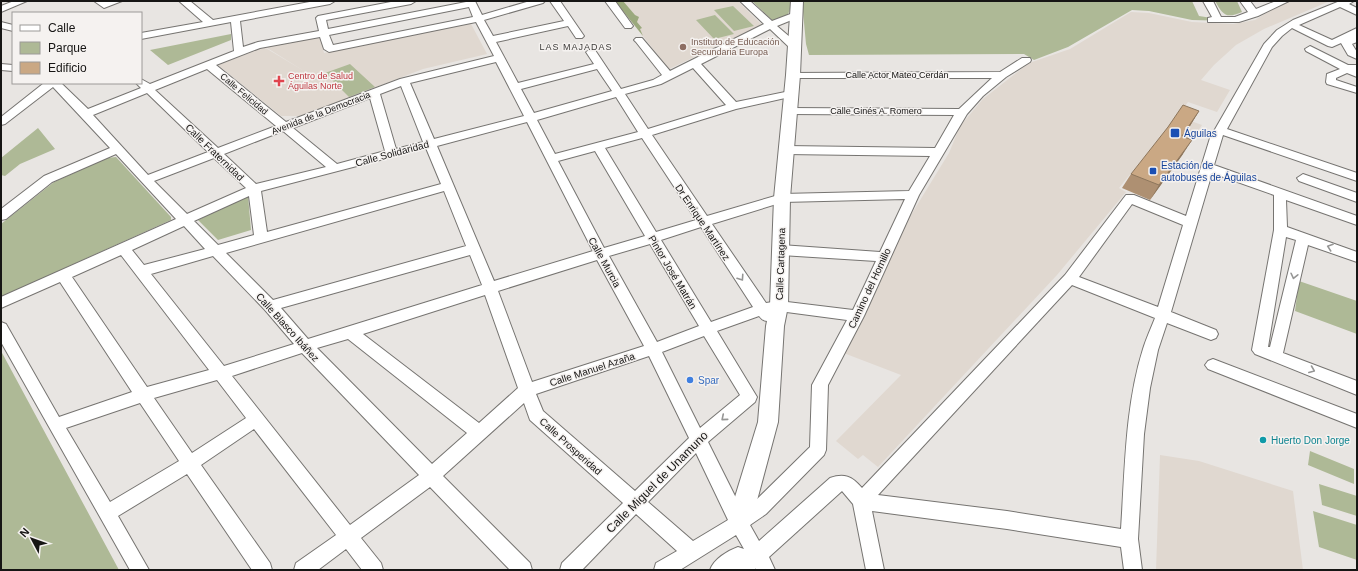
<svg xmlns="http://www.w3.org/2000/svg" width="1358" height="571" font-family="Arial,sans-serif">
<style>
.built{fill:#e0d8d0}
.green{fill:#aeb996}
.forest{fill:#9ba97d}
.lines{fill:none;stroke-linecap:round;stroke-linejoin:round}
.minor-casing{stroke:#767471;stroke-width:2}
.major-casing{stroke:#767471;stroke-width:2}
.minor{fill:#fff;fill-rule:evenodd}
.major{fill:#fff;fill-rule:evenodd}
.wall{fill:#ae9072}
.shaded-wall{fill:#8d765c}
.building{fill:#caa884;stroke:#8d765c}
.oneway{stroke:#969695}
.education-dot{fill:#8d6e63;stroke:#f5f2f0;stroke-width:1.5}
.health-dot{fill:#e0444e;stroke:#f5f2f0;stroke-width:1.5}
.transit-dot{fill:#1a4fb4;stroke:#f5f2f0;stroke-width:1.5}
.shop-dot{fill:#3f7fe0;stroke:#f5f2f0;stroke-width:1.5}
.culture-dot{fill:#0f9aa8;stroke:#f5f2f0;stroke-width:1.5}
.labels{text-anchor:middle;stroke-width:3;stroke-linejoin:round;paint-order:stroke}
.far-education-label{font-size:9px;fill:#785e54;stroke:#f5f2f0;text-anchor:start}
.far-neighbourhood-label{font-size:9px;letter-spacing:1px;fill:#3e3c3a;stroke:#f5f2f0}
.far-street-label{font-size:9px;fill:#161514;stroke:#f5f2f0}
.far-health-label{font-size:9px;fill:#be3a42;stroke:#f5f2f0;text-anchor:start}
.transit-label{font-size:10px;fill:#164399;stroke:#f5f2f0;text-anchor:start}
.street-label{font-size:10px;fill:#161514;stroke:#f5f2f0}
.shop-label{font-size:10px;fill:#366cbe;stroke:#f5f2f0;text-anchor:start}
.culture-label{font-size:10px;fill:#0d838f;stroke:#f5f2f0;text-anchor:start}
.near-street-label{font-size:12px;fill:#161514;stroke:#f5f2f0}
</style>
<rect width="100%" height="100%" fill="#e8e5e2"/>
<path class="built" d="M615,1H738L762,25L669,69Z
M1290,1H1330L1264,29L1236,45L1214,65L1201,80L1230,90L1217,112L1188,102L1177,116L1202,125L1184,152L1157,141L1119,188L1126,192L1057,275L878,467L863,455L858,459L836,441L901,375L841,352L903,228L949,153L960,126L983,99L1029,63L1070,49L1131,12L1149,13L1192,22L1233,24L1255,20L1276,7Z
M470,22L487,54L423,69L301,116H281L218,65L264,47L304,71L264,46L320,36L324,53Z
M1160,455L1199,461L1293,491L1303,570H1156Z"/>
<path class="green" d="M752,1H791C790,17 787,16 773,21Z
M802,1H1192L1199,16L1231,21L1192,20L1149,11L1132,10L1068,47L1034,60L1024,54L809,55L806,44Z
M1215,1H1237L1242,12C1226,19 1223,15 1215,1Z
M733,6L754,26L734,31L714,10Z
M715,15L734,34L714,39L696,20Z
M231,34V40L168,65L150,50Z
M350,64L375,87L349,97L325,73Z
M38,128L55,149L20,164L5,176L1,175V158Z
M116,157L171,217V220L1,297V224L54,182L107,158Z
M248,196L251,230L218,240L198,220Z
M1299,281L1357,301V334L1295,311Z
M1,351L119,570H1Z
M1310,451L1354,469V484L1308,465Z
M1319,484L1357,496V516L1322,505Z
M1313,511L1357,525V560L1319,547Z"/>
<path class="forest" d="M615,1H623L635,15L639,17L637,22L642,28L640,29L643,36Z"/>
<g class="lines">
<defs>
<path id="minor" d="M14,1H27L1,12V6Z
M94,1H122L104,8Z
M179,1H190L213,20L315,1H335L330,4L240,21L243,47L258,42L319,31L316,18L318,16L396,1H416L411,4L326,20L328,29L466,2L465,1H475L482,15L530,1H545L543,3L484,20L493,36L564,21L550,1H560L584,36L582,38H576L568,26L496,42L518,83L594,64L586,52L591,49L595,50L621,89L653,80L662,75L636,42L634,40L636,38H642L670,71L764,24L740,1H750L772,21L793,13H799V17L777,26L798,44L799,46L798,48H790L770,29L701,64L736,102L790,91L794,92L795,94L794,96L736,109L652,135L707,216L782,194L909,191L930,156L786,154L780,150L786,146L935,148L954,115L789,114L783,111L789,108L959,109L992,78H793L788,75L789,73L1000,72L1022,58H1030L1031,60L1030,62L1006,77L983,96L967,114L919,195L864,316L828,385L826,450L824,455L766,514L750,525L759,541L830,478C844,473 852,476 862,488L1065,275L1126,195H1134L1186,216L1210,138L1264,44L1277,30L1293,20L1340,1H1354L1349,4L1357,8V15L1340,7L1299,25L1332,40L1357,28V42L1352,44L1357,52V59L1348,55L1341,43L1332,47L1328,46L1292,28L1282,36L1272,47L1227,129L1357,173V181L1223,135L1214,165L1357,216V225L1286,200L1287,227L1357,252V262L1308,245L1283,353L1357,381V395L1255,354L1252,350L1274,230V195L1212,173L1171,312L1216,330L1218,334L1216,338L1211,340L1167,323L1158,350L1150,388L1144,434L1138,539L1142,570H1124L1121,547L1007,529L872,511L884,570H866L853,504L842,491L769,557L775,570H756L755,568V570H710C714,559 727,551 738,547L744,549L736,535L680,570H654L656,563L677,551L636,514L582,570H560L562,563L623,503L530,420L524,403L443,476L530,563L532,570H510L430,487L361,538L381,563L383,570H362L346,549L318,570H294L296,563L336,535L254,429L201,465L270,563L272,570H252L187,474L118,516L149,570H130L1,342V322L6,324L59,417L132,392L60,282L1,308V297L176,219L116,154L52,182L6,219L1,220V209L44,176L110,148L53,87L5,124L1,125V117L44,83H61L88,109L141,88L136,83H141V79L150,84L234,51L231,22L141,39V33L203,22ZM469,7L473,17L333,45L329,35ZM476,22L494,56L400,79L286,122L216,65L260,48L320,37L324,49L329,52ZM496,62L524,116L434,139L410,83ZM693,68L726,105L648,129L625,94L661,84ZM207,69L276,126L218,148L155,90ZM597,69L612,91L534,113L521,89ZM401,86L423,142L396,149L380,94ZM147,93L208,152L148,175L93,115ZM616,97L638,132L555,154L537,120ZM370,98L385,151L337,164L293,128ZM527,122L593,251L494,281L437,146ZM283,131L326,167L256,184L224,154ZM642,138L696,220L656,232L605,148ZM426,148L441,184L267,232L261,191ZM595,151L645,236L604,248L558,161ZM214,158L246,188L187,214L154,181ZM444,191L466,246L273,300L226,253ZM249,196L254,235L218,245L194,221ZM905,199L880,252L781,245L776,247L774,250L776,253L781,255L876,261L853,310L779,301L766,303L712,224L783,202ZM1132,204L1183,225L1158,307L1079,277ZM184,226L205,249L144,265L132,250ZM701,227L753,307L711,322L661,240ZM1286,237L1296,240L1270,347H1268ZM650,244L699,326L657,342L609,256ZM121,255L209,370L147,387L72,277ZM470,255L482,285L308,339L281,308ZM213,256L265,310L294,344L224,366L151,274ZM597,260L644,346L532,382L498,291ZM1072,285L1155,318C1151,328 1146,339 1143,349C1125,406 1125,470 1121,529L1007,511L878,495ZM485,295L518,388L479,423L363,334ZM779,311L847,320L812,385L810,447L754,502L742,510L708,442L755,402L757,397L717,331L759,316C763,321 766,322 772,320L774,316L772,313ZM704,336L740,395L700,428L662,352ZM348,339L467,433L432,464L317,348ZM302,353L419,475L350,525L232,376ZM649,356L689,438L635,491L543,411L536,394ZM217,380L246,418L192,453L154,398ZM140,403L179,461L110,502L66,428ZM696,453L728,520L693,541L648,502Z
M605,1H615L633,26L631,28H625Z
M1203,1H1213L1221,17H1235L1248,12L1240,1H1250L1256,9L1276,1H1289L1258,16L1239,22H1208V18L1212,17Z
M1,22L13,25V31L1,28Z
M1310,46L1348,65H1357V77L1347,73L1336,78V80L1357,87V93L1327,84L1326,82L1327,74L1340,69L1306,51L1305,49Z
M1,64L13,65V71L1,70Z
M1303,174L1357,193V202L1299,181L1297,178Z
M1213,359L1357,414V428L1208,369L1205,365L1208,361Z"/>
<path id="major" d="M791,1H803L800,75L790,198L788,306L784,326L778,422L751,523L747,531L739,534L731,531L727,523L758,422L766,326L770,306L774,198L786,75Z"/>
</defs>
<use href="#minor" class="minor-casing"/>
<use href="#major" class="major-casing"/>
<use href="#minor" class="minor"/>
<use href="#major" class="major"/>
</g>
<path class="wall" d="M1199,111L1190,126L1183,136V154L1150,200L1122,188L1131,174Z"/>
<path class="shaded-wall" d="M1199,111L1190,126L1173,150L1182,136Z
M1192,140L1183,154L1150,200L1159,185Z"/>
<path class="building" d="M1183,105L1199,111L1182,136L1192,140L1159,185L1131,174L1168,127Z"/>
<defs><path id="oneway-chevron" d="M-2-3.5L2.5 0L-2 3.5" fill="none" stroke-width="1.6" stroke-linecap="round" stroke-linejoin="round"/></defs>
<g class="oneway">
<use href="#oneway-chevron" transform="translate(1330 247) rotate(-161)"/>
<use href="#oneway-chevron" transform="translate(1294 276) rotate(103)"/>
<use href="#oneway-chevron" transform="translate(741 278) rotate(56)"/>
<use href="#oneway-chevron" transform="translate(1312 370) rotate(22)"/>
<use href="#oneway-chevron" transform="translate(724 418) rotate(140)"/>
</g>
<circle class="education-dot" cx="683" cy="47" r="4"/>
<path class="health-dot" d="M277 75h4v4h4v4h-4v4h-4v-4h-4v-4h4z"/>
<g class="transit-dot">
<rect x="1170" y="128" width="10" height="10" rx="2"/>
<rect x="1149" y="167" width="8" height="8" rx="2"/>
</g>
<circle class="shop-dot" cx="690" cy="380" r="4"/>
<circle class="culture-dot" cx="1263" cy="440" r="4"/>
<g class="labels">
<g class="far-education-label">
<text x="691" y="45">Instituto de Educación<tspan x="691" dy="10">Secundaria Europa</tspan></text>
</g>
<g class="far-neighbourhood-label">
<text x="576" y="50">LAS MAJADAS</text>
</g>
<g class="far-street-label">
<text x="897" y="78">Calle Actor Mateo Cerdán</text>
<text transform="translate(244 94) rotate(40)" y="3">Calle Felicidad</text>
<text x="876" y="114">Calle Ginés A. Romero</text>
<text transform="translate(321 113) rotate(-21)" y="3">Avenida de la Democracia</text>
</g>
<g class="far-health-label">
<text x="288" y="79">Centro de Salud<tspan x="288" dy="10">Águilas Norte</tspan></text>
</g>
<g class="transit-label">
<text x="1184" y="137">Águilas</text>
<text x="1161" y="169">Estación de<tspan x="1161" dy="12">autobuses de Águilas</tspan></text>
</g>
<g class="street-label">
<text transform="translate(215 152) rotate(44)" y="4">Calle Fraternidad</text>
<text transform="translate(392 153) rotate(-15)" y="4">Calle Solidaridad</text>
<text transform="translate(703 222) rotate(56)" y="4">Dr Enrique Martínez</text>
<text transform="translate(605 262) rotate(61)" y="4">Calle Murcia</text>
<text transform="translate(780 264) rotate(-88)" y="4">Calle Cartagena</text>
<text transform="translate(673 272) rotate(59)" y="4">Pintor José Matrán</text>
<text transform="translate(869 288) rotate(-65)" y="4">Camino del Hornillo</text>
<text transform="translate(288 327) rotate(48)" y="4">Calle Blasco Ibáñez</text>
<text transform="translate(592 369) rotate(-18)" y="4">Calle Manuel Azaña</text>
<text transform="translate(571 446) rotate(42)" y="4">Calle Prosperidad</text>
</g>
<g class="shop-label">
<text x="698" y="384">Spar</text>
</g>
<g class="culture-label">
<text x="1271" y="444">Huerto Don Jorge</text>
</g>
<g class="near-street-label">
<text transform="translate(657 482) rotate(-45)" y="4">Calle Miguel de Unamuno</text>
</g>
</g>
<rect width="1358" height="571" fill="none" stroke="#161514" stroke-width="4"/>
<rect x="12" y="12" width="130" height="72" fill="#f5f2f0" stroke="#9c9a98"/>
<rect x="20" y="25" width="20" height="6" fill="#ffffff" stroke="#9c9a98"/>
<text x="48" y="32" font-size="12" fill="#161514">Calle</text>
<rect x="20" y="42" width="20" height="12" fill="#aeb996" stroke="#9c9a98"/>
<text x="48" y="52" font-size="12" fill="#161514">Parque</text>
<rect x="20" y="62" width="20" height="12" fill="#caa884" stroke="#9c9a98"/>
<text x="48" y="72" font-size="12" fill="#161514">Edificio</text>
<g transform="translate(32 539) rotate(311)" stroke="#f5f2f0" stroke-width="3" paint-order="stroke">
<path d="M0-3L7 15L0 10L-7 15Z" fill="#161514"/>
<text y="-6" font-size="11" font-weight="bold" text-anchor="middle" fill="#161514">N</text>
</g>
</svg>
